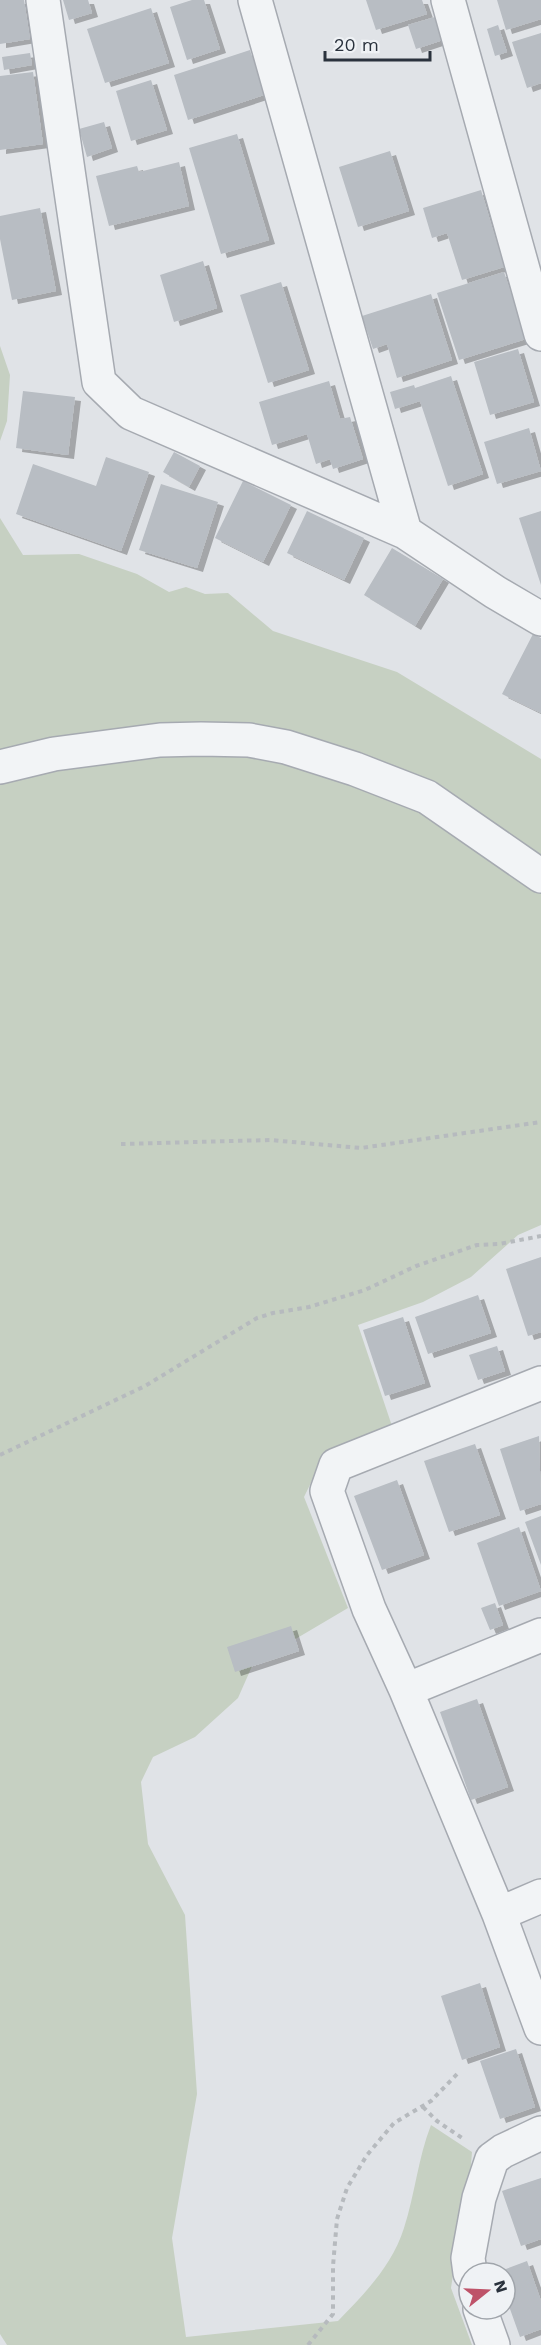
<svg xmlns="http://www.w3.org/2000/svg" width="541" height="2345" font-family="'Work Sans',sans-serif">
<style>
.green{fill:#c6d0c2}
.building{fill:#b8bdc3;filter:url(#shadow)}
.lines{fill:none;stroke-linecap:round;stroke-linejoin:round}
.minor-casing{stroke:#a6aab1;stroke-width:36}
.tertiary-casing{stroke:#a6aab1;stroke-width:36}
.path{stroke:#b6babe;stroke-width:4;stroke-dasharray:4.5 4.5;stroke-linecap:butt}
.minor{stroke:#f2f4f6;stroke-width:33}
.tertiary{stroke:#f2f4f6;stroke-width:33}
</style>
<defs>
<filter id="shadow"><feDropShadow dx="6" dy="4" stdDeviation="0" flood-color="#0004"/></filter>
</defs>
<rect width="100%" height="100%" fill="#e0e3e7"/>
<path class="green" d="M0,346L10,375L7,421L0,441Z
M0,518L23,555L79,554L137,574L169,592L186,587L205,594L228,593L273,631L397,672L541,759V1225L518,1235L471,1277L423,1302L358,1325L393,1429L322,1460L304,1497L348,1608L253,1664L238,1698L195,1737L153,1757L141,1782L148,1844L185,1915L197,2094L172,2238L186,2337L338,2321C365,2293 392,2266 404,2228C415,2194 418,2158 431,2125L472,2152L470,2177L460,2228L451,2288L472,2345H7L0,2334Z"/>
<path class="building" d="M0,0H24L30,39L0,44Z
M63,0H88L92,13L69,20Z
M192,0H204L220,49L187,60L170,7Z
M366,0H422L427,14L376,30Z
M497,0H541V19L506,30Z
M151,8L169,63L105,83L87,29Z
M435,17L443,40L416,49L408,25Z
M498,25L507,52L495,56L487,29Z
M541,33V83L527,88L512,42Z
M250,50L264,95L188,120L174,75Z
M30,53L32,65L4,70L2,57Z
M33,72L43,144L0,150V76Z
M151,80L167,130L131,141L116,91Z
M104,122L112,148L87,157L79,129Z
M237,134L269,240L221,254L189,148Z
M390,151L409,211L358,227L339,167Z
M179,162L189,206L109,226L96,176L137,166L139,172Z
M481,190L504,267L462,280L447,233L432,238L423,208Z
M40,208L56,291L12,300L0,239V216Z
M203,261L217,308L174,322L160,275Z
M504,272L526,339L459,360L437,293Z
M281,282L309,370L268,383L240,295Z
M431,294L452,360L397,378L387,344L373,349L362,316Z
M518,349L534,402L490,415L474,362Z
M451,376L483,474L448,486L420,401L395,409L390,392L414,385L415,388Z
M329,381L340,419L350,417L363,459L333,469L330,459L316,464L307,434L272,445L259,402Z
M23,391L75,397L68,455L16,448Z
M529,428L541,471L497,484L484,442Z
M174,452L200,466L189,487L163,472Z
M106,457L149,472L121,551L16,514L33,464L96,486Z
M243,481L291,505L263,562L215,538Z
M161,484L218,502L197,568L139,550Z
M307,511L364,538L344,580L287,553Z
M541,511V585L519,518Z
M392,548L443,579L415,626L364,595Z
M533,634L541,638V713L502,694Z
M541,1257V1332L528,1336L506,1269Z
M478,1295L491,1333L428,1354L415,1317Z
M403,1317L425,1383L385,1396L363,1330Z
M497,1346L505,1371L478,1380L469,1355Z
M539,1436L541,1504L520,1511L500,1449Z
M475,1444L500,1515L449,1532L424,1461Z
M397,1480L424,1555L382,1570L354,1496Z
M541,1516V1565L525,1522Z
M519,1527L541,1591L499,1606L477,1543Z
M495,1603L503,1625L490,1630L481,1608Z
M291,1626L299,1651L235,1672L227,1647Z
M477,1699L508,1787L471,1800L440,1712Z
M480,1983L500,2047L462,2060L441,1996Z
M516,2049L535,2107L500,2119L480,2061Z
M541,2178V2239L521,2246L502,2191Z
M527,2261L541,2301V2329L520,2337L505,2295V2273H495Z"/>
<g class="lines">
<defs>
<path id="minor" d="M43,0L99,382L131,413L405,532L495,592L541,619
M255,0L405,532
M448,0L541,334
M541,1383L336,1465L327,1491L369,1609L406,1690L499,1914L541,2028
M406,1690L541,1635
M499,1914L541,1896
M470,2273L468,2258L479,2198L492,2159L503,2151L541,2133
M480,2309L493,2345"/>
<path id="tertiary" d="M0,767L54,754L160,740L201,739L249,740L286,747L355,769L427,797L541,876"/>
</defs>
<use href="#minor" class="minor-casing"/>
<use href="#tertiary" class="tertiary-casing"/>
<path class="path" d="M121,1144L270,1140L361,1148L541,1122
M0,1455L145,1386L257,1318L273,1313L309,1307L365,1290L416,1266L477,1245L499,1244L541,1236
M423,2107L437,2121L465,2140
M308,2345L333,2314V2266L337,2219L347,2188L367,2155L394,2123L431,2101L458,2073"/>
<use href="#minor" class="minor"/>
<use href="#tertiary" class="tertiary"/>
</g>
<g transform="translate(487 2291) rotate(72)"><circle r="28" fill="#eff2f5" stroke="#a0a5ab" stroke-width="1.5"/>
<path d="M0-4.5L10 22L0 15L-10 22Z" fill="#be5369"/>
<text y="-9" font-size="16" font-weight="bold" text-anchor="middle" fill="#2a323d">N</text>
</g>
<path d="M325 51v9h105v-9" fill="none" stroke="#2a323d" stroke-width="3"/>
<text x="334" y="51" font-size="18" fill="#2a323d" stroke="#eff2f5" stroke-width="4.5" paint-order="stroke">20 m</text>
</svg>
